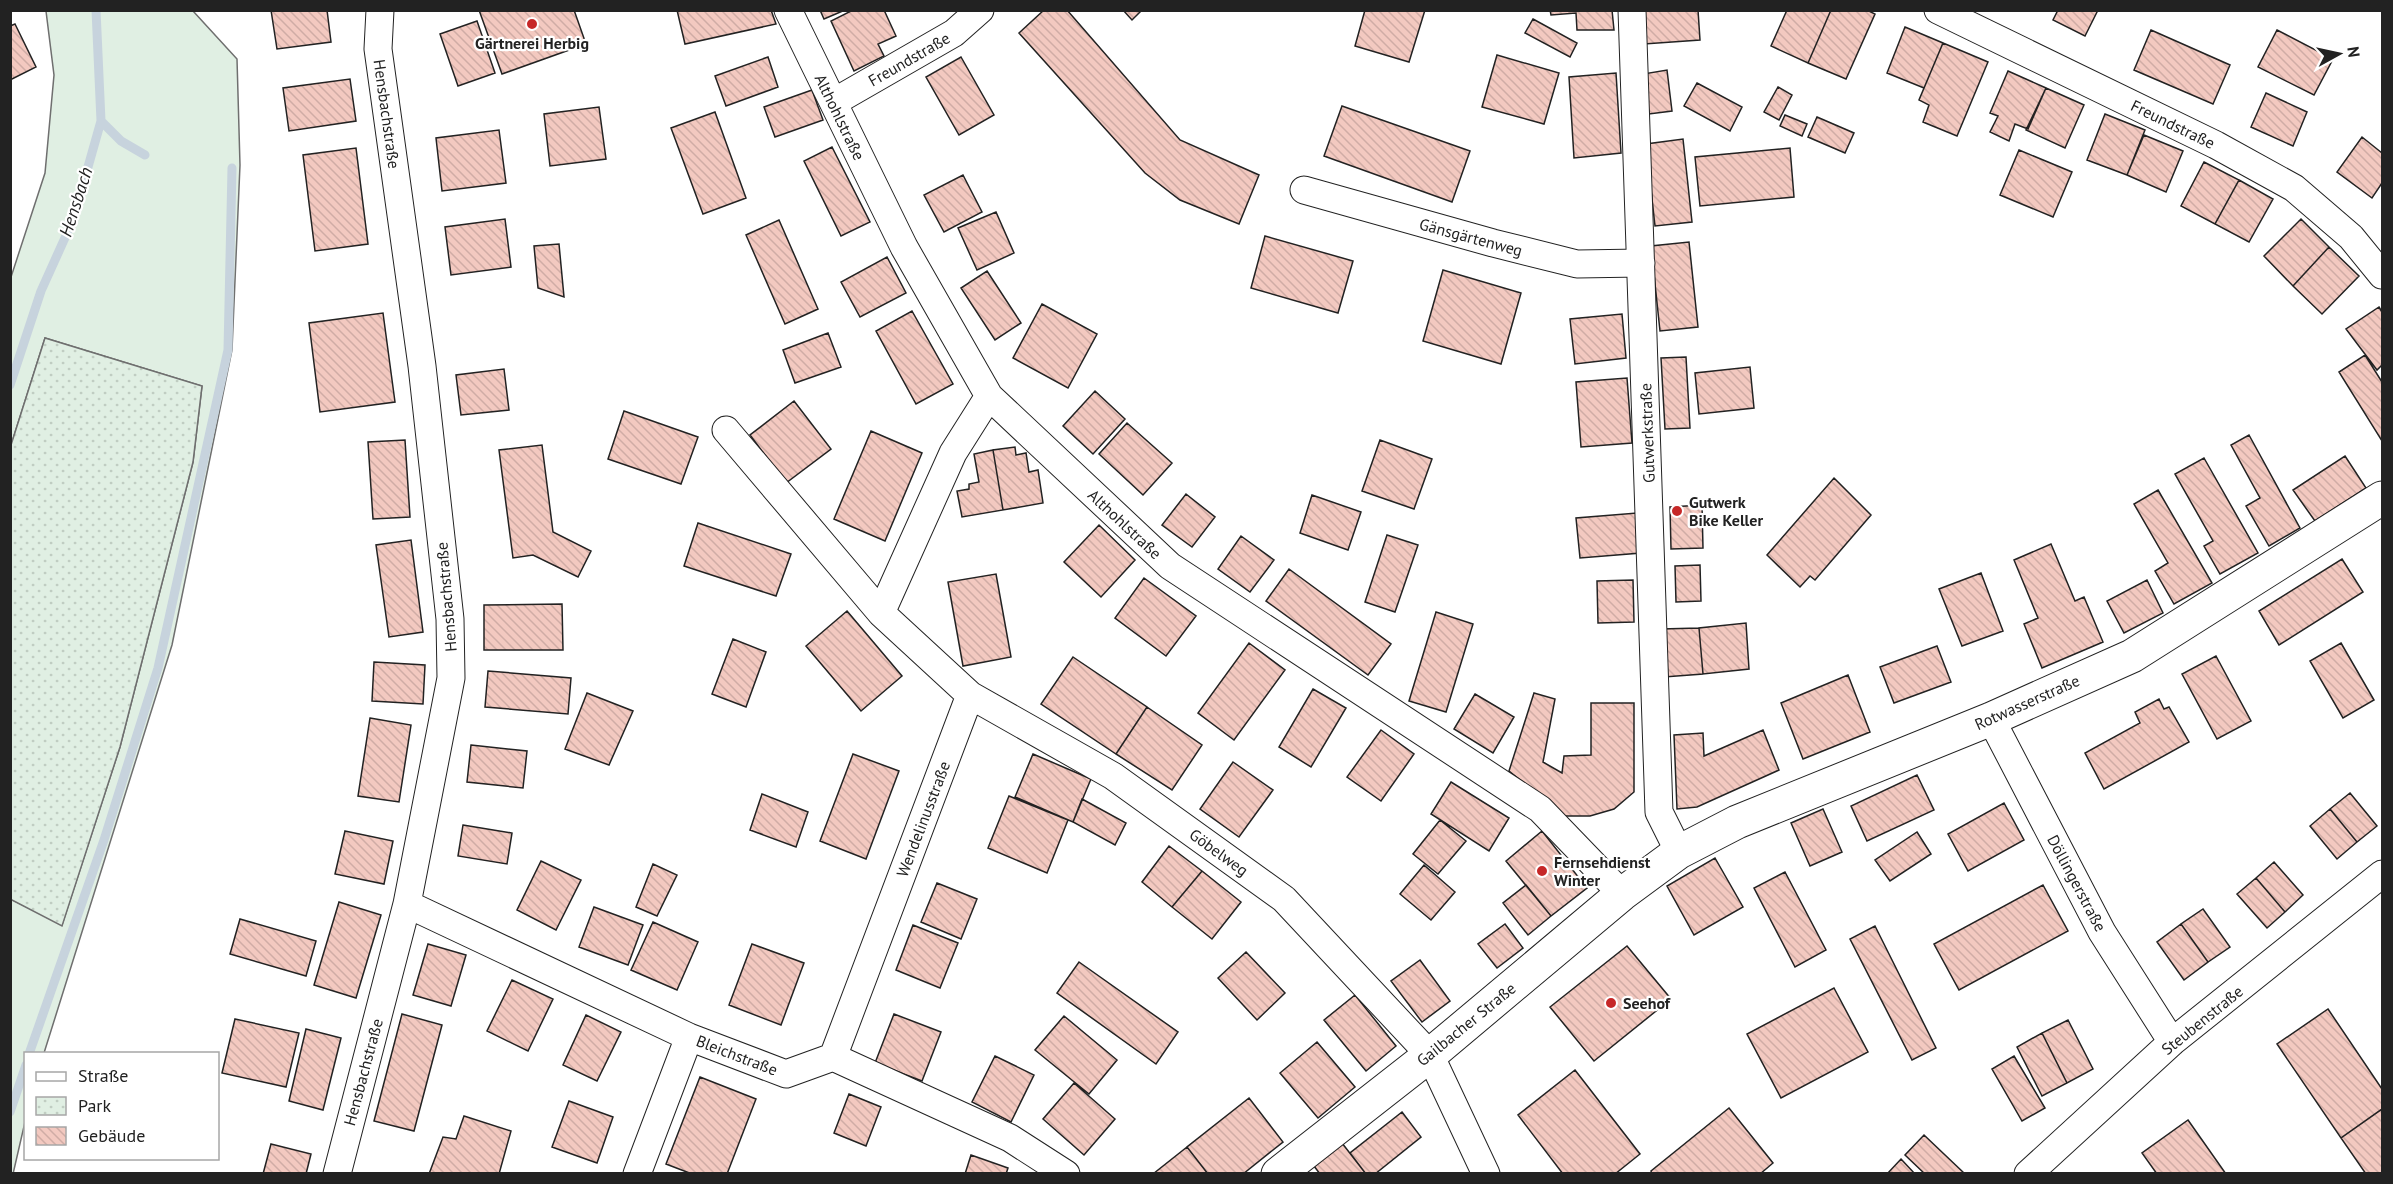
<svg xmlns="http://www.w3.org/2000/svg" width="2393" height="1184" font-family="'PT Sans',sans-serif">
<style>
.grass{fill:#e0efe3;stroke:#6f6f6f;stroke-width:1.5}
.park{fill:url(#park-dots);stroke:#6f6f6f;stroke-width:1.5}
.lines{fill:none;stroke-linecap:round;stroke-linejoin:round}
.stream{stroke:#c7d3dd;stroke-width:9}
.building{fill:url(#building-back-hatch);stroke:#222;stroke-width:1.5}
.minor-casing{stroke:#222;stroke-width:29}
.tertiary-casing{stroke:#222;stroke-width:35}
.minor{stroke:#fff;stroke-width:27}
.tertiary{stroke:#fff;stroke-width:33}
.poi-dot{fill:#c62828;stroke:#fff;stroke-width:2}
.labels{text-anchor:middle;stroke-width:4.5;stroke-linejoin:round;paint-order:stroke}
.poi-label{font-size:16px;font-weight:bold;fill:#222;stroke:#fff;text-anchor:start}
.street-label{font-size:16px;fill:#222;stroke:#fff}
.water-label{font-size:18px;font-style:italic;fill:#222;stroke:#fff}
</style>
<defs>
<pattern id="park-dots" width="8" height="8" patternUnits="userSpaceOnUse" patternTransform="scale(1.5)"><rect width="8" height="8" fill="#e0efe3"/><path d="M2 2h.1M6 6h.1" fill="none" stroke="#c0cdc2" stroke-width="1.8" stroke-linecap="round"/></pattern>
<pattern id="building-back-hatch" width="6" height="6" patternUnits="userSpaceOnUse" patternTransform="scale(1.5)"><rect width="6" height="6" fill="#f3c9c0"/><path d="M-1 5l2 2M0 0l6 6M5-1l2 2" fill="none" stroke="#d0aca5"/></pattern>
</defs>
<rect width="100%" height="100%" fill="#fff"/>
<path class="grass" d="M46,11H193L237,59L240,165L232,350L172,645L44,1053L26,1054L25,1122L13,1174L10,1173L11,899L62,925L120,747L193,462L202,386L45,338L11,445V277L45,173L54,75Z"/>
<path class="park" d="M45,338L202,386L193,462L120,747L62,926L10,899L11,445Z"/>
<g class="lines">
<path class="stream" d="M101,121L121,141L145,155
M10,385L41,291L73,220L101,121L96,10
M29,1054L104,840L158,668L228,350L232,168
M10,1112L26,1065"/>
</g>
<path class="building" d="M271,10H327L331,42L277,49Z
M479,10H574L586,44L502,74Z
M677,10H771L776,24L685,44Z
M820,10H845L824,19Z
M853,10H884L896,36L878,44L884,56L854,71L831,21Z
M1044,10H1067L1180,140L1259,175L1239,224L1180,200L1145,173L1019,33Z
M1123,10H1142L1132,20Z
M1365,10H1425L1409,62L1355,46Z
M1550,10H1612L1614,30H1577L1576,13L1551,15Z
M1641,10H1698L1700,40L1644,44Z
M1787,10H1831L1808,63L1771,46Z
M1831,10H1867L1875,14L1846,79L1808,63Z
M2058,10H2098L2085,36L2053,20Z
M1533,19L1577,43L1570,57L1525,33Z
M477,21L495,73L458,86L440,34Z
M15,24L36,67L10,80V26Z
M1905,27L1943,43L1924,88L1887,73Z
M2151,30L2230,65L2213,104L2134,70Z
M2277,30L2333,59L2314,95L2258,67Z
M1943,43L1988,62L1957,136L1923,122L1929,105L1919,100Z
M1497,55L1559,73L1544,124L1482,107Z
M768,57L778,87L726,106L715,76Z
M961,57L994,115L959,135L926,77Z
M1667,70L1672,111L1649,114L1643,74Z
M2008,71L2046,88L2028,129L2015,124L2009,141L1990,132L1998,116L1990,113Z
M1616,73L1621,153L1574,158L1569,77Z
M350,79L356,121L289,131L283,88Z
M1697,83L1742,107L1730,131L1684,106Z
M1778,87L1792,95L1779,120L1764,112Z
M2046,88L2084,105L2065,148L2026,130Z
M812,90L823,120L775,137L764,107Z
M2266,93L2307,112L2293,146L2251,127Z
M1342,106L1470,151L1452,202L1324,156Z
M599,107L606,159L550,166L544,114Z
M715,112L746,198L703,214L671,128Z
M2105,114L2145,130L2127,175L2087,160Z
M1785,115L1807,124L1802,136L1780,126Z
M1817,117L1854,133L1845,153L1808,137Z
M499,130L506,183L442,191L436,138Z
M2144,135L2183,151L2166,192L2127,175Z
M2362,137L2382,153V183L2372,198L2337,172Z
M1683,139L1692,222L1655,226L1646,144Z
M832,147L870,222L841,236L804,161Z
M356,148L368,244L315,251L303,155Z
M1790,148L1794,197L1700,206L1695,157Z
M2019,150L2072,172L2053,217L2000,195Z
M2204,162L2239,180L2215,224L2181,206Z
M963,175L982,212L944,232L924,195Z
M2239,180L2273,199L2249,242L2215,224Z
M996,212L1014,253L977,270L958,228Z
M505,219L511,267L451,275L445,227Z
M2301,219L2329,247L2293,286L2264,256Z
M779,220L818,309L785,324L746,235Z
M1265,236L1353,261L1338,313L1251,288Z
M1689,242L1698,327L1660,331L1651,246Z
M559,244L564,297L538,288L534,246Z
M2329,247L2359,276L2322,314L2293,286Z
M887,257L906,293L860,317L841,282Z
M1443,270L1521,293L1501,364L1423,341Z
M987,271L1021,323L995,340L961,288Z
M1042,304L1097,334L1068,388L1013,358Z
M2379,307L2382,312V365L2377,370L2346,329Z
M912,311L953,384L916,404L876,331Z
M383,313L395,402L320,412L309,323Z
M1622,314L1626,358L1575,364L1570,319Z
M828,333L841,367L795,383L783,350Z
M2365,355L2382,382V441L2339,372Z
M1686,357L1690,428L1665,429L1661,358Z
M1750,367L1754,408L1699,414L1695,373Z
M504,369L509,410L461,415L456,375Z
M1627,378L1632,443L1581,447L1576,382Z
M1095,391L1125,419L1093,454L1063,426Z
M794,401L831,449L786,483L750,435Z
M624,411L698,437L681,484L608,459Z
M1127,423L1172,463L1143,495L1099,454Z
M871,431L922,453L885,541L834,519Z
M2249,435L2300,528L2269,546L2246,506L2260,498L2231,445Z
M405,440L410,517L373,519L368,442Z
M1380,440L1432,459L1414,509L1362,491Z
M542,445L553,532L591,551L578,577L533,555L513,558L499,450Z
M1015,447L1016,455L1026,453L1029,472L1038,470L1043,503L1003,510L993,450Z
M993,450L1003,510L962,517L957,491L969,489V484L979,482L974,454Z
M2345,456L2366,488L2315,521L2293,490Z
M2204,458L2258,553L2220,574L2204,546L2213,541L2175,474Z
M1834,478L1871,515L1815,580L1810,576L1800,587L1767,555Z
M2158,490L2212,583L2174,604L2155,571L2168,563L2134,504Z
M1186,494L1215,517L1192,547L1162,525Z
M1312,495L1361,512L1348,550L1300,533Z
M1702,505L1703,548L1671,549L1670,507Z
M1637,513L1641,553L1580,558L1576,518Z
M698,523L791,554L776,596L684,566Z
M1099,525L1135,560L1101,597L1064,562Z
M1387,535L1418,545L1395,612L1365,602Z
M1241,536L1274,560L1250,592L1218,569Z
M411,540L423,632L389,637L376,545Z
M2051,544L2075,601L2084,597L2103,642L2042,668L2024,624L2038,618L2014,560Z
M2342,559L2363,592L2279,645L2259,611Z
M1700,565L1701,601L1676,602L1675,566Z
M1289,569L1391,644L1368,675L1266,601Z
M1981,573L2003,631L1962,646L1939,589Z
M996,574L1011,657L963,666L948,582Z
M1144,578L1196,616L1166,656L1115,618Z
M1633,580L1634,622L1598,623L1597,581Z
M2147,580L2163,613L2124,633L2107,601Z
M562,604L563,650H484V605Z
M847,611L902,676L861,711L806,646Z
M1436,612L1473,624L1446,712L1409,701Z
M1746,623L1749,669L1703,674L1699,628Z
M1699,628L1703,674L1664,677L1661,629Z
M733,639L766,652L746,707L712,694Z
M1249,643L1285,670L1234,740L1198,713Z
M2341,643L2374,700L2343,718L2310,661Z
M1937,646L1951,682L1894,703L1880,667Z
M2216,656L2251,721L2217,739L2182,674Z
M1073,657L1147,707L1116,754L1041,704Z
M374,662L425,665L423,704L372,701Z
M488,671L571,678L568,714L485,707Z
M1848,675L1870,732L1803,759L1781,703Z
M1313,689L1346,708L1311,767L1279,747Z
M587,693L633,711L609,765L565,749Z
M1534,693L1555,699L1543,762L1562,773L1564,756L1591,755V703H1634V792L1614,809L1590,816H1565L1509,771Z
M1475,694L1514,717L1493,753L1454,729Z
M2159,699L2164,709L2169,707L2189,742L2104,789L2085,753L2140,723L2135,712Z
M1147,707L1202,745L1172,790L1116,754Z
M370,718L411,725L399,802L358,796Z
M1381,730L1414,754L1381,801L1347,777Z
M1763,730L1779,770L1697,807L1677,809L1674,735L1703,733L1704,756Z
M471,745L527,751L523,788L467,782Z
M853,754L899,771L866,859L820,841Z
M1033,754L1091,779L1073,822L1015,797Z
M1233,762L1273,790L1239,837L1200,809Z
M1917,775L1934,810L1867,841L1851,806Z
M1451,782L1509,818L1489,851L1431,814Z
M2350,793L2377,826L2357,842L2330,809Z
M762,794L808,812L796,847L750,830Z
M1009,796L1068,820L1047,873L988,848Z
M1082,799L1126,823L1115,845L1073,822Z
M2004,803L2024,840L1968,871L1948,834Z
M1823,809L1842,852L1810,866L1791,823Z
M2330,809L2357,842L2337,859L2310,826Z
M1440,820L1466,841L1438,874L1413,854Z
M463,825L512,833L507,864L458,856Z
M345,831L393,841L384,884L335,874Z
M1542,831L1587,888L1551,916L1506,861Z
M1917,832L1931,854L1890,881L1875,860Z
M1169,846L1202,871L1172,907L1142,882Z
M1715,858L1743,907L1694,935L1667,886Z
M541,861L581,880L556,930L517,910Z
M2274,862L2303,895L2285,912L2256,878Z
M653,864L677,875L657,916L636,907Z
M1424,865L1455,892L1431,920L1400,894Z
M1202,871L1241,902L1212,939L1172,907Z
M1785,872L1826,950L1795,967L1754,888Z
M2256,878L2285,912L2267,928L2237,894Z
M937,883L977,899L961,939L921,922Z
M1526,885L1551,916L1528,935L1503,903Z
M2043,885L2068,931L1959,990L1934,944Z
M339,902L381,915L356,998L314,985Z
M594,907L643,925L628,965L579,947Z
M2203,909L2230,947L2208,962L2181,924Z
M240,919L316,941L306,976L230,954Z
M653,922L698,942L677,990L631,970Z
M1505,924L1523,948L1497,968L1478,944Z
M2181,924L2208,962L2184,980L2157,942Z
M913,925L958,943L940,988L896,970Z
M1875,926L1936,1048L1912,1060L1850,939Z
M428,944L466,955L451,1006L413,995Z
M752,944L804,963L781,1025L729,1005Z
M1627,946L1671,999L1594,1061L1550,1007Z
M1246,952L1285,993L1257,1020L1218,978Z
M1420,960L1450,1001L1422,1022L1391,981Z
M1079,962L1178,1032L1156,1064L1057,993Z
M512,980L553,999L528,1051L487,1031Z
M1834,988L1868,1052L1781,1098L1747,1034Z
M1355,995L1396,1046L1366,1071L1324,1020Z
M2328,1009L2382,1089V1109L2341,1138L2277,1044Z
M402,1014L442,1025L414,1131L374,1121Z
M894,1014L941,1032L922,1081L875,1063Z
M586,1015L621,1032L597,1081L563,1065Z
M1064,1016L1117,1060L1089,1094L1035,1050Z
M235,1019L299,1033L286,1087L222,1073Z
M2068,1020L2093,1069L2067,1083L2042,1033Z
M306,1029L341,1038L323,1110L289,1101Z
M2042,1033L2067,1083L2042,1096L2017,1047Z
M1317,1042L1355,1087L1318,1118L1280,1073Z
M995,1056L1034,1075L1011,1122L972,1102Z
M2014,1056L2045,1108L2022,1121L1992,1069Z
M1575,1070L1640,1154L1615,1174H1563L1518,1115Z
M700,1077L756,1099L727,1174H692L666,1164Z
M1074,1083L1115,1119L1084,1155L1043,1119Z
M849,1094L881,1107L866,1146L834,1133Z
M1249,1098L1283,1142L1243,1174H1208L1187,1147Z
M569,1101L613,1117L597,1163L552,1147Z
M1729,1108L1773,1163L1760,1174H1652L1651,1171Z
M2382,1109V1174H2366L2341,1138Z
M1402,1112L1421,1137L1375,1174H1366L1350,1153Z
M464,1116L511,1131L499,1174H429L443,1137L456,1139Z
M2188,1120L2226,1174H2157L2142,1153Z
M1924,1135L1965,1174H1925L1905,1155Z
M1342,1143L1366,1174H1320L1314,1166Z
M271,1144L311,1154L306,1174H263Z
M1187,1147L1208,1174H1153Z
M971,1155L1008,1168L1006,1174H965Z
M1901,1159L1915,1174H1887Z"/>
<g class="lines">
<defs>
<path id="minor" d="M788,10L904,247L989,396L1170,566L1540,809L1622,894
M1632,10L1659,812L1679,852
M1938,10L2216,145L2294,188L2351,237L2382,275
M834,102L954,33L980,10
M1304,190L1493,243L1577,264L1641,263
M726,430L881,613
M970,695L1113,776L1284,899L1430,1055L1486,1174
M1991,719L2102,932L2172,1042
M407,904L689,1037L786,1074L833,1057L1010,1138L1066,1174
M833,1057L970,695L881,613L953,453L989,396
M337,1174L407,904L451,678L450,619L422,366L378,49L380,10
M637,1174L689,1037
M2028,1174L2172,1042L2382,874"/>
<path id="tertiary" d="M1278,1174L1430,1055L1622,894L1679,852L1737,822L1991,719L2132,656L2382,498"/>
</defs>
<use href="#minor" class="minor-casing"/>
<use href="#tertiary" class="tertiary-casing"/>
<use href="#minor" class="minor"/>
<use href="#tertiary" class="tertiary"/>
</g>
<g class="poi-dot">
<circle cx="532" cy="24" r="6"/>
<circle cx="1677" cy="511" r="6"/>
<circle cx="1542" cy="871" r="6"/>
<circle cx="1611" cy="1003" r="6"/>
</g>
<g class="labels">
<g class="poi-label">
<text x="532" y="49" text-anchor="middle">Gärtnerei Herbig</text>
<text x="1689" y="508">Gutwerk<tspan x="1689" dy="18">Bike Keller</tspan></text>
<text x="1554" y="868">Fernsehdienst<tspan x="1554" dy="18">Winter</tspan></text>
<text x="1623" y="1009">Seehof</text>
</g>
<g class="street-label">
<text transform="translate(909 59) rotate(-30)" y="6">Freundstraße</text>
<text transform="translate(387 114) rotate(82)" y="6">Hensbachstraße</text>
<text transform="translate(840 117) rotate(64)" y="6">Althohlstraße</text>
<text transform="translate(2173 124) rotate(26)" y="6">Freundstraße</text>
<text transform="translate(1471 237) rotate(15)" y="6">Gänsgärtenweg</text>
<text transform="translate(1647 433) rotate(-92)" y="6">Gutwerkstraße</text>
<text transform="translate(1125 524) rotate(43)" y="6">Althohlstraße</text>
<text transform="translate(446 597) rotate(-95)" y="6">Hensbachstraße</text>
<text transform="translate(2027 702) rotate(-24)" y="6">Rotwasserstraße</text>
<text transform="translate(923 819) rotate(-69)" y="6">Wendelinusstraße</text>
<text transform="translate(1219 852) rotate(36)" y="6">Göbelweg</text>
<text transform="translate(2077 883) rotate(62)" y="6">Döllingerstraße</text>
<text transform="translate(2202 1020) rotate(-39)" y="6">Steubenstraße</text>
<text transform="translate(1466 1024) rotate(-39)" y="6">Gailbacher Straße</text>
<text transform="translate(737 1055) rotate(21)" y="6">Bleichstraße</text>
<text transform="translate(363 1072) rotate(-75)" y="6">Hensbachstraße</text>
</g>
<g class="water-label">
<text transform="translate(76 202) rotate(-72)" y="6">Hensbach</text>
</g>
</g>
<rect width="2393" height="1184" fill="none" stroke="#222222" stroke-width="24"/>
<rect x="24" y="1052" width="195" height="108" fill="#ffffff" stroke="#a7a7a7" stroke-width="1.5"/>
<rect x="36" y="1072" width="30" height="9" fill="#ffffff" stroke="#a7a7a7" stroke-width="1.5"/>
<text x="78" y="1082" font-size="18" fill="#222222">Straße</text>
<rect x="36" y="1097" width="30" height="18" fill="url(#park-dots)" stroke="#a7a7a7" stroke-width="1.5"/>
<text x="78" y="1112" font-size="18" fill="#222222">Park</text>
<rect x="36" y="1127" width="30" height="18" fill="url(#building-back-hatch)" stroke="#a7a7a7" stroke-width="1.5"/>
<text x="78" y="1142" font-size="18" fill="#222222">Gebäude</text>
<g transform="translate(2339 54) rotate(82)" stroke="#ffffff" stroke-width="4.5" paint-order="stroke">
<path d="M0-4.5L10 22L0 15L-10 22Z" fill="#222222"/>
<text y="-9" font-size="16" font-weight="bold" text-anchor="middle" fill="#222222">N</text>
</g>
</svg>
